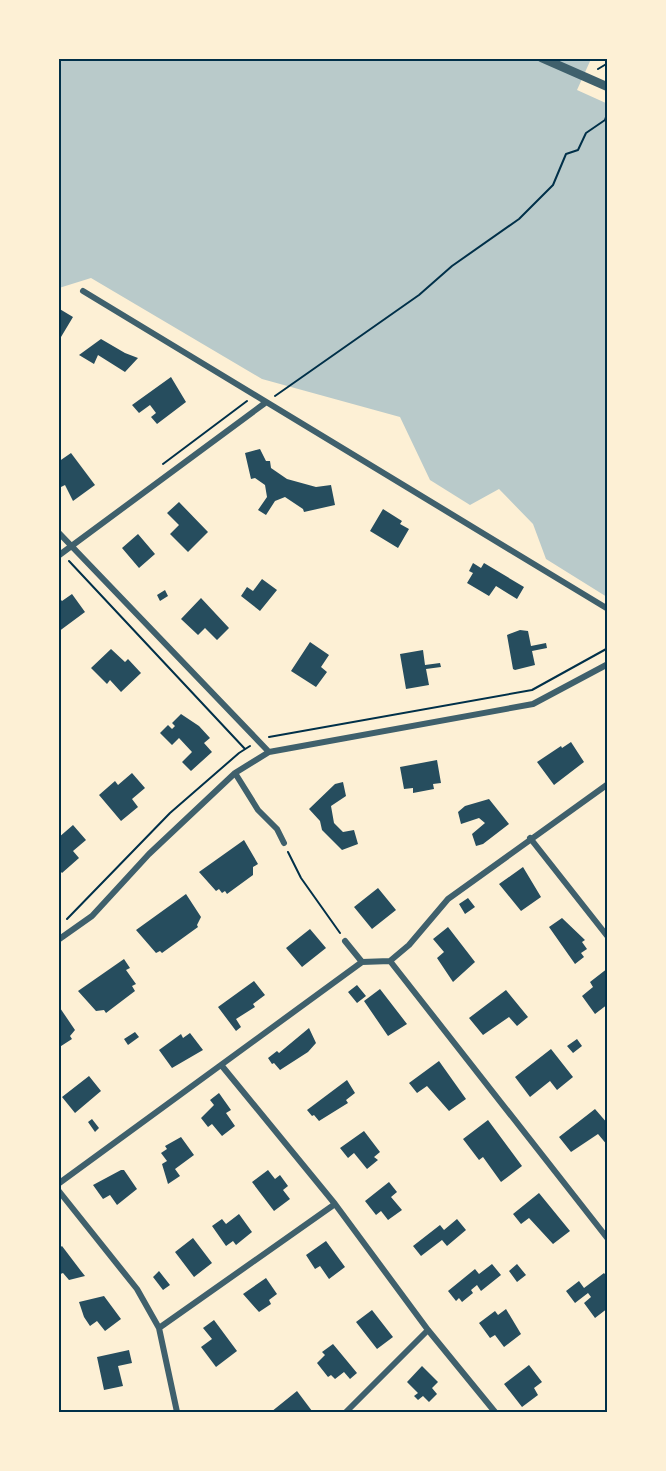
<svg xmlns="http://www.w3.org/2000/svg" width="666" height="1471" font-family="Literata,serif">
<style>
.green{fill:#b9caca}
.building{fill:#264d5e}
.lines{fill:none;stroke-linecap:round;stroke-linejoin:round}
.path{stroke:#003049;stroke-width:2}
.minor{stroke:#3f606c;stroke-width:6}
.tertiary{stroke:#3f606c;stroke-width:9}
.neatline{fill:none;stroke:#003049;stroke-width:2}
</style>
<rect width="100%" height="100%" fill="#fdf0d5"/>
<path class="green" d="M59,59H591L577,90L608,104L607,597L546,559L533,524L499,489L470,505L430,480L400,417L262,379L91,278L59,288Z"/>
<path class="building" d="M58,308L73,317L58,342Z
M101,339L125,353L138,358L125,372L98,355L94,364L79,355Z
M171,377L186,402L157,424L151,417L156,413L150,405L139,413L132,405Z
M260,449L266,461H270L271,468L287,479L316,487L331,485L335,505L304,512L303,509L285,497L275,501L266,515L258,510L267,497L265,485L255,478L251,479L245,453Z
M71,453L95,485L73,501L65,485L61,487L58,483V462Z
M179,502L208,532L188,552L170,534L179,525L167,513Z
M383,509L402,521L400,524L409,529L398,548L370,531Z
M138,534L155,554L139,568L122,548Z
M473,563L481,568L484,563L524,587L517,599L496,586L489,596L467,583L473,573L469,571Z
M262,579L277,590L260,611L241,596L247,587L253,591Z
M165,590L168,596L160,601L157,595Z
M72,594L85,612L58,632V597L62,601Z
M201,598L229,628L217,640L205,628L198,635L181,619Z
M520,630L528,631L531,646L546,643L547,648L532,651L535,665L515,670L513,669L507,635Z
M310,642L329,655L321,667L327,672L316,687L291,671Z
M111,649L125,662L128,659L141,673L121,692L110,680L107,684L91,668Z
M423,650L425,665L440,663L441,667L426,669L429,685L406,689L400,654Z
M181,714L199,726L210,738L204,743L212,752L191,771L182,762L192,752L179,738L172,745L160,733L168,725L172,729L175,726L172,723Z
M571,742L584,762L554,785L537,762L561,746L562,748Z
M437,760L441,783L433,784L434,789L413,793V788L404,789L400,767Z
M132,773L145,788L132,799L138,807L121,821L99,795L115,781L118,785Z
M343,782L346,796L331,806L334,823L343,832L354,830L358,844L342,850L322,830L320,821L309,809L335,784Z
M489,799L509,824L483,844L476,846L472,834L485,823L479,818L461,824L458,812L465,806Z
M73,825L86,840L73,851L79,858L62,873L58,869V838Z
M244,840L258,864L253,867V875L227,894L225,891L222,893L219,889L216,891L199,872Z
M523,867L541,897L521,911L499,884Z
M378,888L396,910L372,929L354,907Z
M186,894L201,917L197,925L198,927L162,953L160,951L156,953L136,930Z
M468,898L475,907L465,914L459,904Z
M562,918L585,940L582,942L587,949L581,953L584,957L575,964L549,927Z
M448,927L475,962L453,982L437,958L444,952L433,939Z
M310,929L326,948L302,967L286,948Z
M124,959L130,968L126,970L136,984L132,986L135,991L106,1013L104,1010L96,1011L78,991Z
M608,968V1004L595,1014L582,996L593,987L590,982Z
M254,981L265,995L253,1004L255,1007L236,1019L241,1027L236,1031L218,1007Z
M357,985L366,996L357,1003L348,992Z
M380,989L407,1024L388,1036L364,1001Z
M506,990L528,1017L517,1026L509,1017L483,1035L469,1018Z
M58,1005L75,1030L70,1036L72,1039L58,1048Z
M309,1028L316,1043L308,1052L280,1070L274,1063L272,1064L268,1058L277,1051L279,1053Z
M135,1032L139,1037L128,1045L124,1039Z
M190,1033L203,1050L172,1068L159,1050L181,1034L183,1038Z
M577,1039L582,1046L573,1053L567,1046Z
M551,1049L573,1077L557,1090L550,1081L530,1097L515,1077Z
M439,1061L466,1099L449,1111L427,1086L417,1093L409,1083Z
M89,1076L101,1091L75,1113L62,1097Z
M347,1080L355,1093L346,1100L348,1103L319,1121L314,1115L312,1116L307,1110Z
M219,1093L231,1110L226,1113L235,1126L222,1136L212,1124L208,1127L201,1118L214,1105L210,1100Z
M595,1109L608,1124V1146L598,1134L571,1152L559,1137Z
M92,1119L99,1128L95,1132L88,1122Z
M488,1120L522,1166L501,1182L483,1157L479,1160L463,1139Z
M364,1131L380,1152L374,1157L378,1160L367,1169L354,1153L348,1158L340,1148Z
M181,1137L194,1155L175,1169L180,1176L168,1184L162,1164L167,1161L161,1153L167,1149L165,1146Z
M121,1170H124L137,1189L117,1205L110,1195L103,1199L93,1185Z
M268,1170L275,1179L280,1175L288,1186L283,1190L290,1199L274,1211L252,1182Z
M389,1182L397,1192L391,1197L402,1210L388,1220L381,1211L376,1215L365,1201Z
M539,1193L570,1231L553,1244L529,1218L521,1224L513,1214Z
M239,1214L252,1232L236,1245L233,1241L226,1246L212,1226L222,1219L226,1224Z
M457,1219L466,1230L447,1246L442,1240L421,1256L413,1246L440,1225L444,1230Z
M193,1238L212,1263L194,1277L175,1252Z
M326,1241L345,1267L329,1279L320,1266L315,1269L306,1255Z
M62,1246L81,1271L85,1276L69,1280L63,1273L58,1275V1249Z
M492,1264L501,1275L481,1291L477,1285L471,1290L473,1293L462,1302L459,1298L456,1301L448,1291L475,1269L479,1274Z
M517,1264L526,1275L517,1282L509,1271Z
M159,1271L170,1285L163,1290L153,1277Z
M604,1273L608,1278V1308L595,1318L584,1303L591,1297L588,1293L575,1303L566,1291L579,1281L584,1288Z
M266,1278L277,1294L269,1300L271,1304L259,1312L243,1294Z
M104,1296L121,1319L105,1331L97,1321L90,1326L84,1317L79,1302Z
M506,1309L521,1334L504,1347L495,1335L490,1338L479,1323L495,1311L498,1315Z
M372,1310L393,1337L377,1349L356,1322Z
M214,1320L237,1351L216,1367L201,1347L212,1339L203,1328Z
M333,1344L357,1373L350,1379L344,1372L335,1379L331,1375L328,1377L317,1363L325,1355L322,1352Z
M129,1350L132,1363L118,1366L123,1386L104,1390L97,1357Z
M529,1365L542,1382L534,1388L538,1395L522,1407L504,1384Z
M422,1366L438,1382L432,1388L437,1394L429,1402L423,1396L418,1400L414,1396L418,1393L407,1382Z
M297,1391L312,1411L271,1412Z"/>
<g class="lines">
<path class="path" d="M598,69L608,63
M275,396L419,295L452,266L519,219L553,185L566,154L578,150L586,133L605,120L608,111
M163,464L247,401
M69,561L245,749
M269,737L532,690L608,648
M288,852L301,878L340,933
M67,919L170,813L239,753L250,746"/>
<path class="minor" d="M83,291L608,609
M58,532L269,752
M58,556L265,403
M235,773L258,810L277,829L284,843
M530,838L608,937
M58,940L92,916L149,854L235,773L269,752L533,704L608,664
M345,941L362,962
M390,961L608,1239
M222,1066L335,1204L428,1330L495,1412
M58,1184L362,962L390,961L409,945L448,899L608,784
M58,1190L137,1289L159,1328L177,1412
M159,1328L335,1204
M346,1412L428,1330"/>
<path class="tertiary" d="M542,58L608,87"/>
</g>
<rect width="666" height="1471" fill="none" stroke="#fdf0d5" stroke-width="120"/>
<rect x="60" y="60" width="546" height="1351" class="neatline"/>
</svg>
